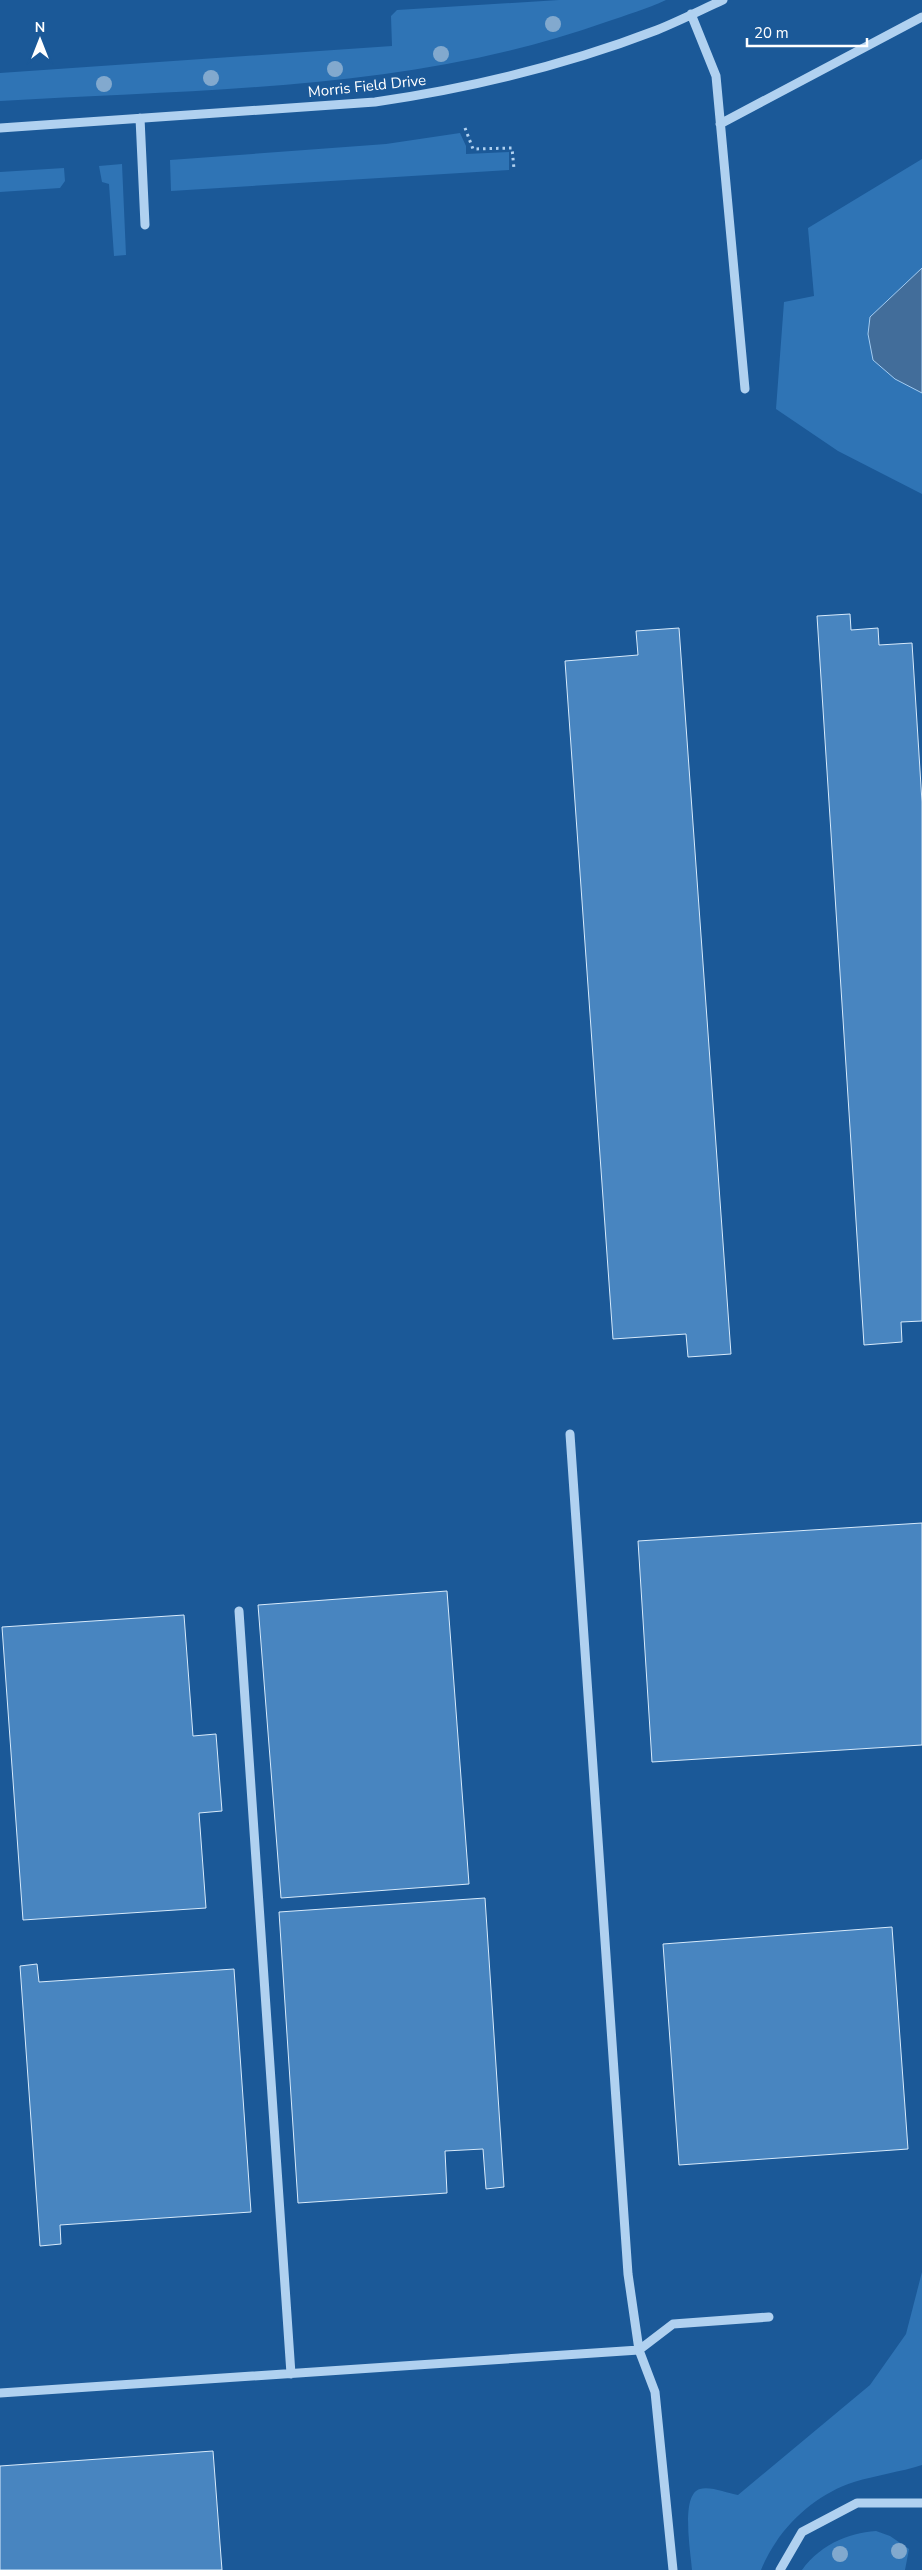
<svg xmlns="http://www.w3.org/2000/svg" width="922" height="2570" font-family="'Nunito Sans',sans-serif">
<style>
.green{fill:#2f74b5}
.water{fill:#426d9a;stroke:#a3ccf2}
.building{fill:#4885c0;stroke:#d7eafb}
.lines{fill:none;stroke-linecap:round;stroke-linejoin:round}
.path{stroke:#b0d1f0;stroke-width:3;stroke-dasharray:2.5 4;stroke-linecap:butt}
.minor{stroke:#b0d1f0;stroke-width:9}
.tree{fill:#82a9ce}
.labels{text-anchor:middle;stroke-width:5;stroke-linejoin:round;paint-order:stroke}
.street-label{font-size:15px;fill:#fff;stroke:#1b5998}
</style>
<rect width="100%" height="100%" fill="#1b5998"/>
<path class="green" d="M559,0H666C647,9 626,15 606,22C412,91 203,89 0,101V73L392,46L391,16L397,10Z
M460,133L466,146V154L509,152V170L171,191L170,160L386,144Z
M922,159V494L838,451L776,409L784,302L814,296L808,228Z
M122,164L126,255L114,256L109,184L102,182L99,166Z
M64,168L65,181L60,188L0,192V172Z
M922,2272V2465C900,2472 877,2475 854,2482C813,2495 777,2530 761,2570H692C691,2554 680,2494 700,2489C710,2486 727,2493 738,2495L870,2385L906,2334Z
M876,2531L890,2536L909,2549L905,2570H802C819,2546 847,2533 876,2531Z"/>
<path class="water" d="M922,268V393L895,379L873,360L868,334L870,317Z"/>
<path class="building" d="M850,614L851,630L878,628L879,645L912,643L922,802V1321L901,1322L902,1342L864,1345L817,616Z
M679,628L731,1354L688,1357L686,1334L613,1339L565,661L638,655L636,631Z
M922,1523V1745L652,1762L638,1541Z
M447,1591L469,1884L281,1898L258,1605Z
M184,1615L193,1736L216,1734L222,1811L199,1813L206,1908L23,1920L2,1627Z
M485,1898L504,2187L486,2189L483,2149L445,2151L447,2193L298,2203L279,1912Z
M892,1927L908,2149L679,2165L663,1944Z
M37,1964L39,1982L234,1969L251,2212L60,2225L61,2244L40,2246L20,1966Z
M213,2451L222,2570H0V2466Z"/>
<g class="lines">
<path class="path" d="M465,128L473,149L512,148L514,169"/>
<path class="minor" d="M691,14L716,76L745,389
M140,118L145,225
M720,124L922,17
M0,128L375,102C471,88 566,65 657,30C679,21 701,10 723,0
M570,1434L628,2274L639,2350L673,2324L769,2317
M239,1611L291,2374
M0,2393L639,2350L655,2392L673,2570
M780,2570L802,2532L857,2503H922"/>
</g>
<g class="tree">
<circle cx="553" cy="24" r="8"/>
<circle cx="441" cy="54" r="8"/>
<circle cx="335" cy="69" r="8"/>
<circle cx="211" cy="78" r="8"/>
<circle cx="104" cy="84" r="8"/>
<circle cx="899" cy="2551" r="8"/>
<circle cx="840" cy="2554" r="8"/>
</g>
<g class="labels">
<g class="street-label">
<text transform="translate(367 86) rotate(-6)" y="5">Morris Field Drive</text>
</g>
</g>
<g transform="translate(40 40)" stroke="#1b5998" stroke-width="4" paint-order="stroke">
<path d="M0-4L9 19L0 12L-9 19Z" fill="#ffffff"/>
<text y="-8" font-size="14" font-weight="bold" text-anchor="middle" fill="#ffffff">N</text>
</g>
<path d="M747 38v8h120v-8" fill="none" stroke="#ffffff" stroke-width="2.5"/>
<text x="754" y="38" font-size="15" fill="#ffffff" stroke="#1b5998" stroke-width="4" paint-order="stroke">20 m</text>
</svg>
